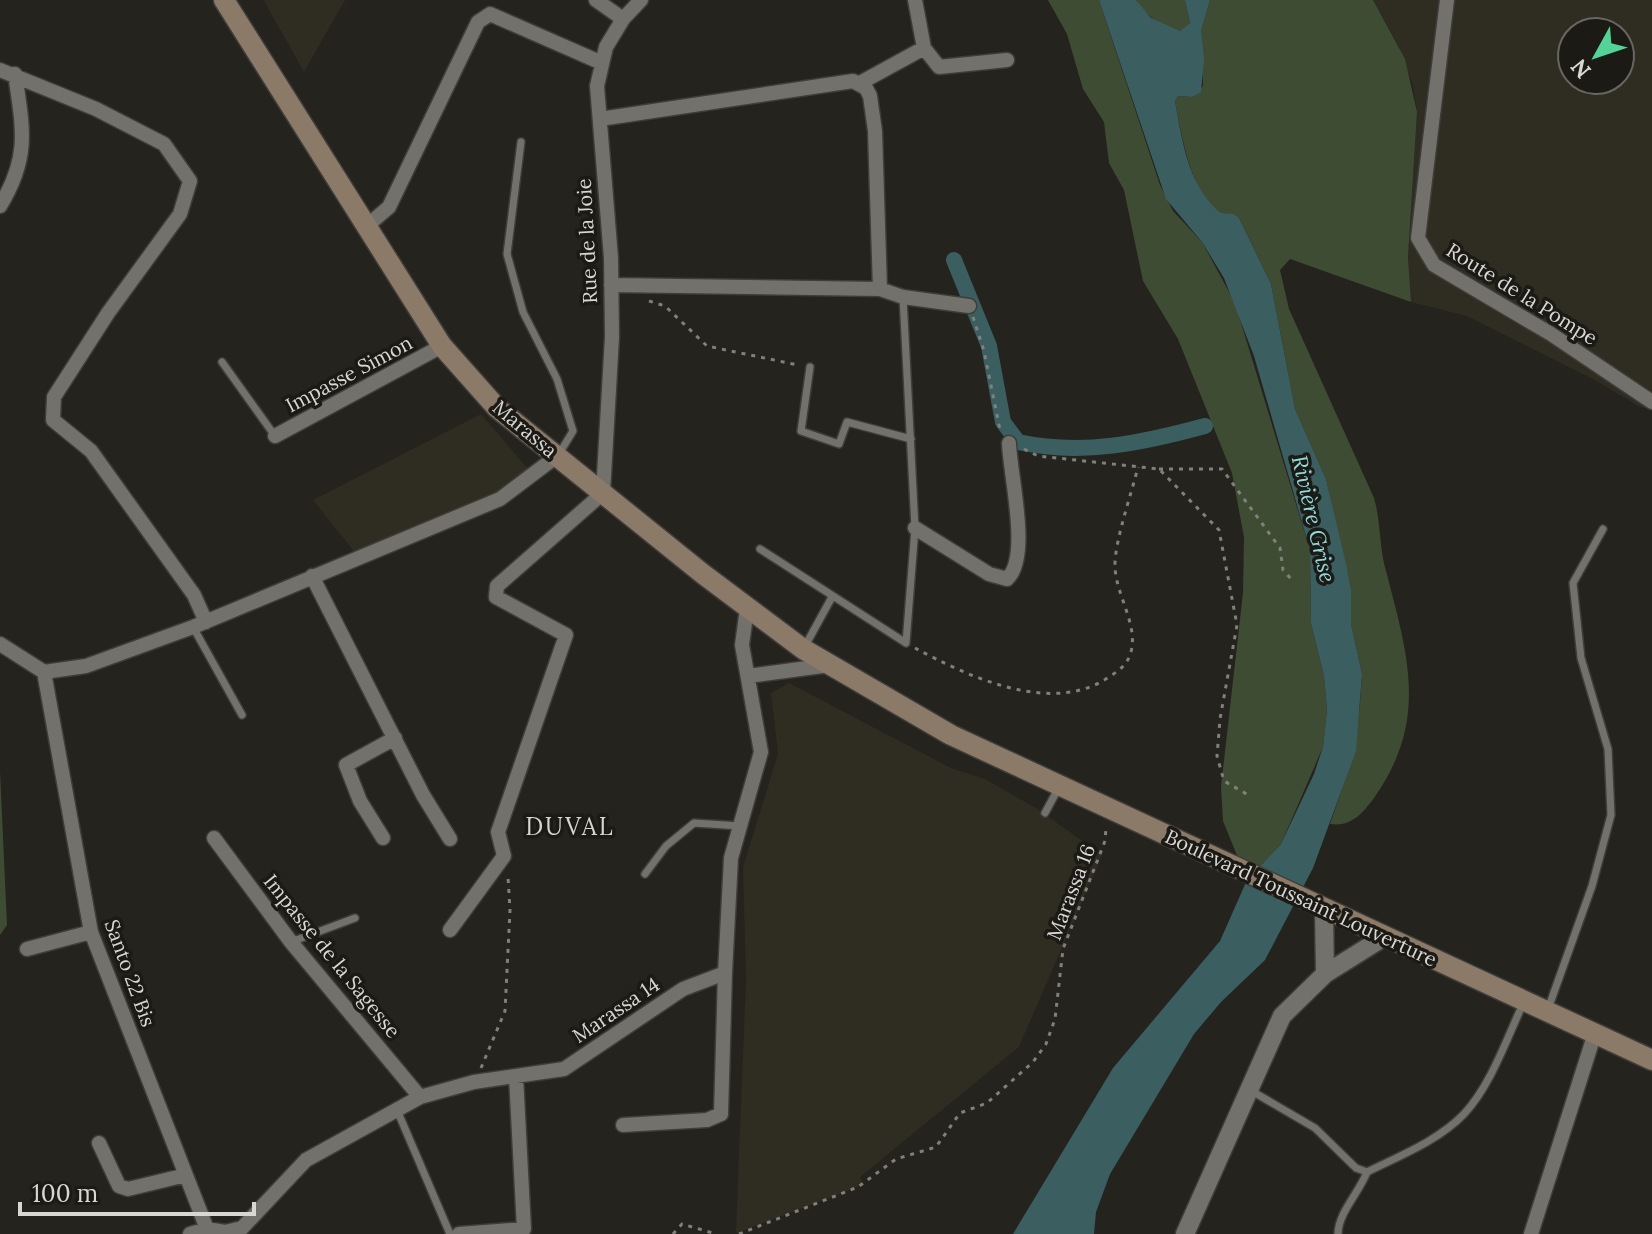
<svg xmlns="http://www.w3.org/2000/svg" width="1652" height="1234" font-family="Lora,serif">
<style>
.built{fill:#2f2c22;fill-rule:evenodd}
.green{fill:#3f4c34}
.water{fill:#3b5f61}
.lines{fill:none;stroke-linecap:round;stroke-linejoin:round}
.canal{stroke:#3b5f61;stroke-width:16}
.service-casing{stroke:#3e3d39;stroke-width:10}
.minor-casing{stroke:#3e3d39;stroke-width:17}
.tertiary-casing{stroke:#3e3d39;stroke-width:21}
.secondary-casing{stroke:#3e3d39;stroke-width:23}
.path{stroke:#81807c;stroke-width:3;stroke-dasharray:4 6;stroke-linecap:butt}
.service{stroke:#73716b;stroke-width:7}
.minor{stroke:#73716b;stroke-width:14}
.tertiary{stroke:#73716b;stroke-width:18}
.secondary{stroke:#8c7a69;stroke-width:20}
.labels{text-anchor:middle;stroke-width:7;stroke-linejoin:round;paint-order:stroke}
.street-label{font-size:20px;fill:#d8d7d4;stroke:#1b1a15}
.water-label{font-size:22px;font-style:italic;fill:#91d9dc;stroke:#1b1a15}
.quarter-label{font-size:24px;letter-spacing:2px;fill:#d7d5cf;stroke:#1b1a15}
</style>
<rect width="100%" height="100%" fill="#25231e"/>
<path class="built" d="M265,0H345L304,72L264,1Z
M1373,0H1652V409L1640,407L1593,379L1467,316L1411,302L1408,257L1417,112L1413,86L1399,47ZM1572,32H1620V80H1572Z
M481,414L530,471L498,495L356,554L313,500Z
M789,683L951,768L985,779L1036,808L1102,855L1019,1047L860,1177L863,1185L736,1233L746,979L743,867L778,754L771,693Z"/>
<path class="green" d="M1048,0H1099L1160,185L1173,211L1202,242L1235,303L1310,550L1311,623L1324,676L1327,710L1323,747L1281,844L1247,880L1223,821L1221,787L1243,593L1244,537L1232,473L1178,339L1143,281L1124,190L1109,163L1104,122L1083,89L1067,34Z
M1136,0H1185L1190,23L1181,31C1163,29 1145,15 1136,0Z
M1210,0H1373L1405,59L1417,112L1408,257L1411,302L1290,259L1280,270L1289,309L1374,498C1381,522 1379,547 1386,571C1408,656 1429,720 1374,798C1362,814 1351,827 1330,824L1355,751L1360,703L1362,674L1351,624V590L1326,479L1295,409L1271,284L1239,218C1232,214 1227,215 1221,213C1192,201 1180,128 1175,101L1178,96L1192,97L1203,86L1201,31Z
M0,771L7,925L0,935Z"/>
<path class="water" d="M1099,0H1136L1151,18L1180,31L1190,23L1185,0H1210L1201,31L1204,59L1201,92L1192,97L1178,96L1175,101C1182,139 1187,182 1217,210C1224,217 1231,210 1239,218L1271,284L1295,409L1326,479L1346,564L1351,590V624L1362,674L1356,751L1313,868L1265,960L1221,1002L1194,1034L1110,1174L1096,1212L1094,1234H1013L1113,1068L1220,941L1247,880L1281,844L1314,774L1323,747L1327,710L1324,676L1311,623L1310,550L1254,356L1224,278L1202,242L1166,199Z"/>
<g class="lines">
<path class="canal" d="M954,260L989,346L1003,422L1018,442C1083,456 1142,443 1205,426"/>
<defs>
<path id="service" d="M521,142L507,254L523,312L557,379L573,431L559,454
M222,362L275,436
M810,367L801,431L839,444L847,422L911,439
M760,549L906,643L915,528L903,297
M193,627L242,715
M804,648L832,597
M1045,813L1058,789
M645,874L666,846L694,823L740,826
M291,942L355,918
M1548,1009L1592,886L1611,815L1608,749L1581,658L1573,583L1603,529
M1250,1090L1315,1128L1356,1168L1367,1172C1399,1156 1438,1141 1464,1114C1491,1085 1506,1040 1523,1004
M397,1110L450,1234
M1338,1234C1338,1213 1359,1193 1367,1172"/>
<path id="minor" d="M596,0L623,19
M915,0L924,48
M1447,0L1418,238L1434,265L1551,334L1652,402
M0,70L96,109L164,144L190,181L180,214L108,313L54,397L53,420L91,451L194,595L206,622
M860,83L924,48L939,67L1007,60
M600,119L853,81L866,88L870,96L875,131L880,289L611,285
M0,206C30,157 23,129 15,74
M367,226L389,207L478,22L490,14L602,63
M880,289L903,297L969,306
M275,436L442,346
M915,528L989,574L1007,579C1031,557 1010,476 1009,443
M312,576L423,795L450,839
M0,644L44,672
M44,672L91,932L207,1229
M44,672L86,666L193,627L500,499L557,456
M748,676L830,665
M214,838L291,942L420,1097
M383,838L360,801L346,765L395,738
M450,930L504,856L498,832L566,635L496,597L497,586L603,493L612,337L611,258L597,86L606,47L623,19L641,0
M27,949L91,932
M623,1125L707,1120L721,1114L725,973
M99,1143L119,1186L128,1189L186,1175
M190,1234L207,1229L225,1232L242,1228L306,1160L420,1097L474,1082L564,1069L683,989L725,973L731,858L761,752L742,645L747,608
M459,1234L524,1229L516,1076
M1531,1234L1594,1036"/>
<path id="tertiary" d="M1324,911L1325,974
M1185,1234L1282,1016L1325,974L1384,937"/>
<path id="secondary" d="M224,0L442,346L497,408L703,574L803,649L951,735L1652,1060"/>
</defs>
<use href="#service" class="service-casing"/>
<use href="#minor" class="minor-casing"/>
<use href="#tertiary" class="tertiary-casing"/>
<use href="#secondary" class="secondary-casing"/>
<path class="path" d="M649,301L665,306L707,346L798,365
M973,317L984,351L1000,430
M1024,449L1038,456L1159,469L1219,530L1237,625L1220,719L1217,756L1224,781L1250,796
M1159,469H1222L1280,548L1283,570L1292,580
M915,648C969,677 1052,716 1109,677C1118,671 1126,666 1130,655C1140,627 1116,596 1115,567C1114,543 1132,492 1138,467
M481,1068L505,1011L510,910L508,877
M673,1234L682,1224L716,1234
M739,1234L858,1187L896,1159L936,1147L960,1113L987,1103L1033,1062L1046,1044L1055,1019L1063,949L1105,841L1106,828"/>
<use href="#service" class="service"/>
<use href="#minor" class="minor"/>
<use href="#tertiary" class="tertiary"/>
<use href="#secondary" class="secondary"/>
</g>
<g class="labels">
<g class="street-label">
<text transform="translate(587 241) rotate(-93)" y="7">Rue de la Joie</text>
<text transform="translate(1522 294) rotate(32)" y="7">Route de la Pompe</text>
<text transform="translate(349 374) rotate(-28)" y="7">Impasse Simon</text>
<text transform="translate(525 429) rotate(40)" y="7">Marassa</text>
<text transform="translate(1071 892) rotate(-69)" y="7">Marassa 16</text>
<text transform="translate(1301 898) rotate(25)" y="7">Boulevard Toussaint Louverture</text>
<text transform="translate(332 956) rotate(51)" y="7">Impasse de la Sagesse</text>
<text transform="translate(130 973) rotate(70)" y="7">Santo 22 Bis</text>
<text transform="translate(616 1010) rotate(-34)" y="7">Marassa 14</text>
</g>
<g class="water-label">
<text transform="translate(1314 519) rotate(77)" y="8">Rivière Grise</text>
</g>
<g class="quarter-label">
<text x="570" y="835">DUVAL</text>
</g>
</g>
<g transform="translate(1596 56) rotate(230)"><circle r="38" fill="#1b1a15" stroke="#676661" stroke-width="2"/>
<path d="M0-6L14 30L0 20L-14 30Z" fill="#53d396"/>
<text y="-12" font-size="22" font-weight="bold" text-anchor="middle" fill="#d8d7d4">N</text>
</g>
<path d="M20 1202v12h234v-12" fill="none" stroke="#d8d7d4" stroke-width="4"/>
<text x="32" y="1202" font-size="24" fill="#d8d7d4" stroke="#1b1a15" stroke-width="6" paint-order="stroke">100 m</text>
</svg>
